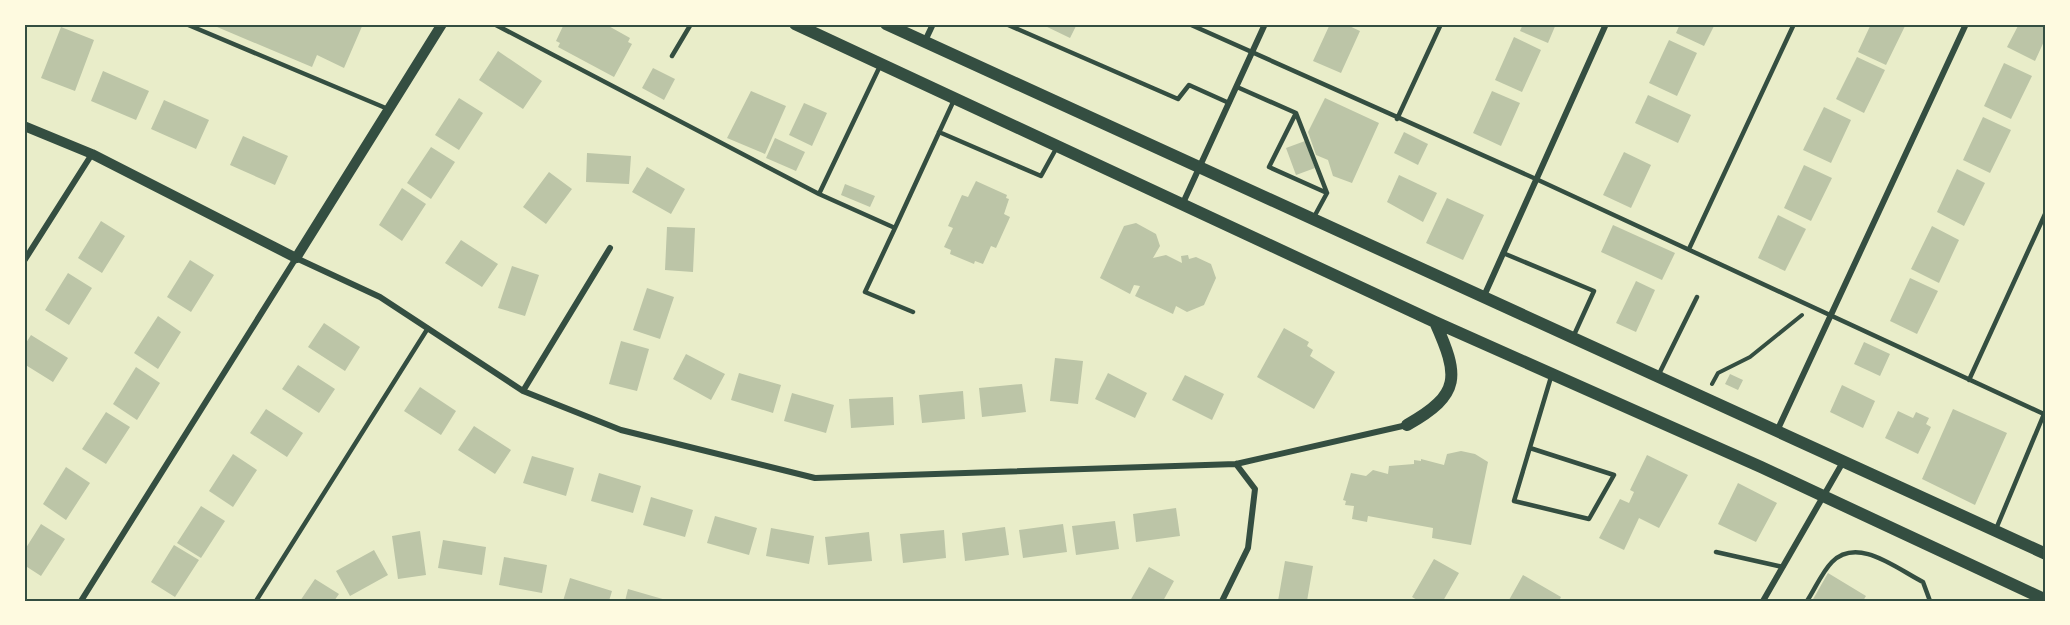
<svg xmlns="http://www.w3.org/2000/svg" width="2070" height="625" font-family="'DM Sans',sans-serif">
<style>
.building{fill:#bcc5a7}
.lines{fill:none;stroke-linecap:round;stroke-linejoin:round}
.path{stroke:#344e41;stroke-width:4}
.service{stroke:#344e41;stroke-width:4.5}
.minor{stroke:#344e41;stroke-width:6}
.tertiary{stroke:#344e41;stroke-width:10}
.secondary{stroke:#344e41;stroke-width:12}
.neatline{fill:none;stroke:#344e41;stroke-width:2}
</style>
<rect width="100%" height="100%" fill="#e9edc9"/>
<path class="building" d="M210,24H363L344,68L317,55L312,67Z
M564,24H605L630,38L628,42L632,44L614,77L558,47L560,43L556,41Z
M1041,24H1077L1070,38Z
M1330,24H1345L1360,31L1341,73L1313,61Z
M1523,24H1556L1548,43L1520,31Z
M1680,24H1715L1704,46L1676,33Z
M1871,24H1906L1886,65L1858,52Z
M2019,24H2046V37L2035,61L2007,47Z
M61,27L94,40L75,91L41,78Z
M1514,37L1541,50L1522,92L1495,80Z
M1669,40L1697,53L1677,96L1649,83Z
M498,51L542,81L523,109L479,80Z
M1857,57L1885,70L1864,113L1836,99Z
M2004,63L2032,76L2011,119L1984,106Z
M653,68L675,79L664,100L642,88Z
M103,71L149,91L136,120L91,101Z
M751,91L786,106L765,154L727,138Z
M1492,91L1520,103L1501,146L1473,133Z
M1648,95L1691,115L1678,143L1635,123Z
M459,98L483,113L459,150L435,135Z
M1325,98L1379,123L1352,183L1333,176L1328,160L1316,155L1308,132Z
M164,100L209,120L196,149L151,129Z
M804,103L827,113L812,146L789,135Z
M1824,107L1851,120L1831,163L1803,150Z
M1983,117L2011,130L1990,173L1963,160Z
M1404,132L1428,144L1418,165L1394,153Z
M243,136L288,156L275,185L230,165Z
M775,138L805,152L796,171L766,158Z
M1305,141L1315,168L1296,175L1286,148Z
M431,147L455,162L431,199L407,183Z
M1624,152L1651,165L1631,208L1603,195Z
M587,153L631,156L629,184L586,182Z
M1804,165L1832,178L1811,221L1784,208Z
M647,167L685,189L671,214L632,192Z
M1957,169L1985,183L1964,226L1937,212Z
M549,172L572,189L546,224L523,207Z
M1399,175L1437,193L1423,222L1387,202Z
M976,181L1007,195L1006,198L1009,199L1004,214L1010,217L996,248L991,246L983,264L975,261L974,264L950,254L951,250L944,247L953,228L948,226L962,195L968,197Z
M845,184L875,196L870,207L841,195Z
M402,188L426,204L402,241L379,225Z
M1447,198L1484,215L1463,260L1426,243Z
M1778,215L1806,229L1785,271L1758,258Z
M101,221L125,236L102,273L78,258Z
M1136,223L1156,234L1160,246L1153,258L1166,255L1182,263L1181,256L1188,255L1189,259L1196,257L1211,264L1216,278L1204,305L1187,312L1176,306L1173,314L1135,296L1140,286L1134,285L1130,294L1100,278L1124,226Z
M1613,225L1675,253L1662,280L1601,252Z
M1932,226L1959,240L1939,283L1911,269Z
M667,227L695,228L693,272L665,270Z
M461,240L498,264L482,287L445,263Z
M190,260L214,275L191,312L167,297Z
M512,266L539,275L525,316L498,308Z
M68,273L92,288L69,325L45,310Z
M1910,278L1938,291L1917,334L1890,321Z
M1636,281L1655,290L1636,332L1616,323Z
M647,288L674,297L660,339L633,330Z
M158,316L181,332L158,369L134,353Z
M324,323L360,347L345,371L308,347Z
M1284,328L1309,342L1307,346L1313,350L1310,356L1335,372L1314,409L1257,377Z
M31,335L68,358L53,382L24,364V346Z
M621,341L649,349L637,391L609,384Z
M1864,342L1890,354L1880,376L1854,364Z
M686,354L725,374L711,400L673,379Z
M1055,358L1083,361L1078,404L1050,401Z
M298,365L335,389L319,413L282,389Z
M136,367L160,383L137,420L113,404Z
M739,373L781,385L773,413L731,400Z
M1108,373L1147,393L1135,418L1095,399Z
M1730,374L1743,380L1738,390L1725,384Z
M1185,375L1224,394L1212,420L1172,400Z
M1022,384L1026,412L982,417L979,388Z
M1842,385L1875,401L1863,428L1830,412Z
M420,387L456,411L441,435L404,411Z
M963,391L965,419L922,423L919,395Z
M792,393L834,405L826,433L784,421Z
M893,397L894,425L851,428L849,399Z
M266,409L303,433L287,457L250,433Z
M1953,409L2007,433L1975,505L1922,479Z
M1898,411L1913,418L1916,412L1929,418L1926,424L1931,427L1918,454L1885,438Z
M106,412L130,427L106,464L82,449Z
M474,426L511,450L495,474L458,450Z
M1461,451L1475,454L1488,462L1471,545L1432,538L1433,528L1368,516L1367,522L1352,519L1354,506L1345,505L1346,501L1343,500L1351,473L1366,476L1373,470L1388,474L1389,466L1414,464V460L1421,461V459L1444,465L1447,454Z
M233,454L257,470L233,507L209,491Z
M1647,455L1688,475L1659,528L1639,518L1624,550L1599,538L1620,499L1629,503L1634,492L1630,490Z
M532,456L574,468L566,496L523,483Z
M66,467L90,483L66,520L43,504Z
M599,473L641,486L633,513L591,501Z
M1738,483L1777,503L1756,542L1718,524Z
M651,497L693,510L685,537L643,525Z
M201,506L225,521L201,558L177,543Z
M1176,508L1180,536L1136,542L1133,514Z
M715,516L757,528L749,555L707,543Z
M1115,521L1119,549L1076,555L1072,526Z
M41,524L65,539L41,576L24,565V551Z
M1063,524L1067,552L1023,558L1019,530Z
M1005,527L1009,555L965,561L962,533Z
M771,528L814,536L809,564L766,556Z
M944,530L946,558L903,563L900,534Z
M420,531L426,575L398,579L392,536Z
M869,532L872,561L828,565L825,537Z
M443,540L486,547L482,575L438,568Z
M174,545L199,560L175,597L151,582Z
M374,550L388,575L350,596L336,571Z
M504,557L547,565L542,593L499,585Z
M1434,559L1459,573L1443,601H1419L1412,597Z
M1285,561L1313,566L1307,601H1278Z
M1149,567L1174,581L1163,601H1130Z
M1828,573L1866,596L1863,601H1812Z
M1523,575L1561,597L1559,601L1509,600Z
M570,578L612,591L609,601H563Z
M315,579L339,594L334,601H300Z
M628,589L666,600V601H625Z"/>
<g class="lines">
<path class="path" d="M1712,384L1718,373L1750,357L1802,315"/>
<path class="service" d="M186,24L388,109
M494,24L819,194
M1006,24L1178,99L1189,85L1229,103
M1189,24L1536,179L2046,415
M672,56L691,24
M880,66L819,194L895,228L865,292L913,312
M1237,87L1296,113L1269,167L1327,193L1314,217
M1296,113L1327,193
M1397,119L1441,24
M939,132L1041,176L1057,147
M895,228L954,100
M1689,249L1794,24
M1503,253L1594,291L1574,335
M1658,376L1697,297
M1969,380L2046,212
M1530,448L1614,475L1589,519L1514,501L1551,377
M1996,529L2044,414
M1716,552L1783,567
M256,601L428,328
M1807,601C1815,589 1822,572 1832,562C1858,536 1897,569 1923,582L1930,601"/>
<path class="minor" d="M925,41L933,24
M1183,203L1265,24
M24,261L92,154
M1484,296L1606,24
M523,391L610,248
M1777,431L1966,24
M81,601L296,258L380,297L523,391L621,430L815,478L1236,464L1407,425
M1222,601L1248,548L1255,489L1236,464
M1763,601L1843,462"/>
<path class="tertiary" d="M24,126L92,154L296,258L442,24"/>
<path class="secondary" d="M795,24L1435,322L1761,467L2046,600
M886,24L2046,554
M1407,425C1462,394 1459,376 1435,322"/>
</g>
<rect width="2070" height="625" fill="none" stroke="#fefae0" stroke-width="51"/>
<rect x="26" y="26" width="2018" height="574" class="neatline"/>
</svg>
